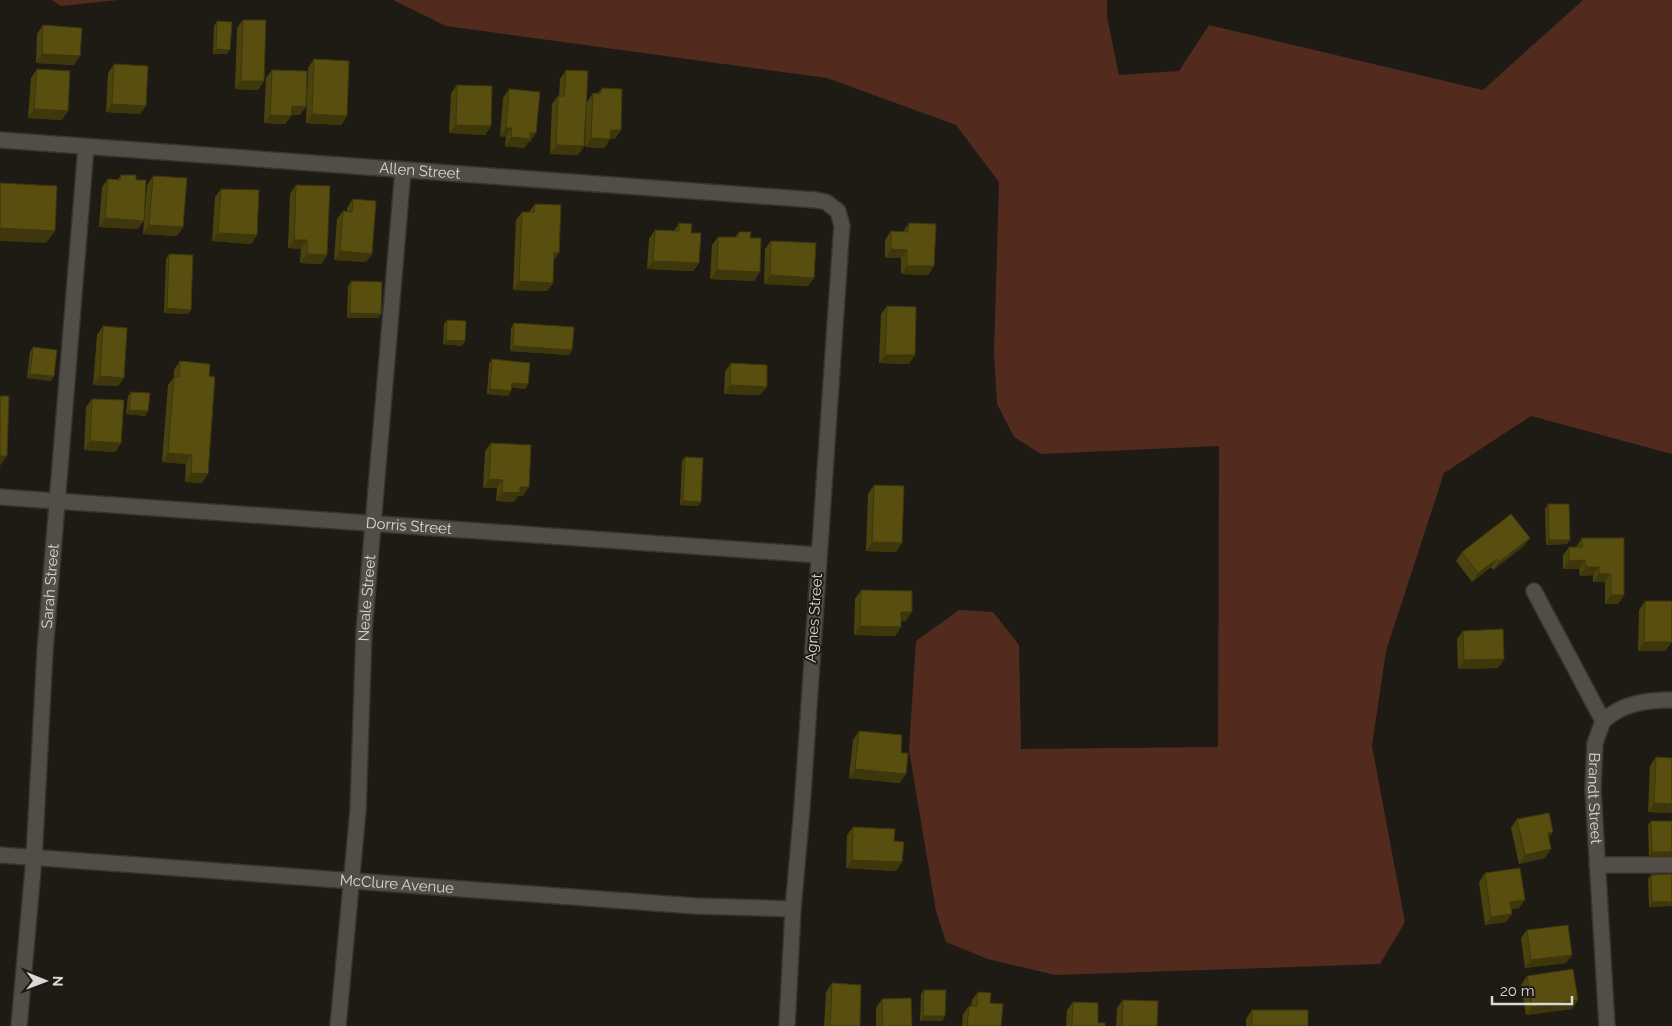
<svg xmlns="http://www.w3.org/2000/svg" width="1672" height="1026" font-family="Raleway,sans-serif">
<style>
.green{fill:#522a1e}
.lines{fill:none;stroke-linecap:round;stroke-linejoin:round}
.lane-casing{stroke:#363431;stroke-width:18}
.street-casing{stroke:#363431;stroke-width:18}
.lane{stroke:#524e47;stroke-width:15}
.street{stroke:#524e47;stroke-width:15}
.wall{fill:#4b430e}
.shaded-wall{fill:#3d370b}
.building{fill:#574e10;stroke:#3d370b}
.labels{text-anchor:middle;stroke-width:4;stroke-linejoin:round;paint-order:stroke}
.street-label{font-size:15px;fill:#dad8d4;stroke:#1e1b15}
</style>
<rect width="100%" height="100%" fill="#1e1b15"/>
<path class="green" d="M52,0H119L61,6Z
M393,0H1107V17L1119,75L1179,71L1209,25L1483,90L1583,0H1672V454L1531,416L1444,473L1386,651L1372,746L1405,922L1380,964L1055,975L988,959L946,942L936,911L909,750L916,641L959,610L993,612L1019,645L1021,749L1218,747L1219,446L1041,454L1014,437L997,404L994,353L999,182L956,125L827,78L446,26Z"/>
<g class="lines">
<defs>
<path id="lane" d="M1597,865H1672"/>
<g id="street">
<path id="s1" d="M0,140L816,200L826,202L838,211L842,226L841,238L802,808L793,909L787,1026"/>
<path id="s2" d="M0,497L818,555"/>
<path id="s3" d="M1534,591L1603,721L1595,743L1593,789L1607,1026"/>
<path d="M1603,721C1623,703 1646,700 1672,700"/>
<path id="s4" d="M0,855L695,906L793,909"/>
<path id="s5" d="M19,1026L34,858L45,651L86,147"/>
<path id="s6" d="M338,1026L358,810L364,631L403,170"/>
</g>
</defs>
<use href="#lane" class="lane-casing"/>
<use href="#street" class="street-casing"/>
<use href="#lane" class="lane"/>
<use href="#street" class="street"/>
</g>
<path class="wall" d="M243,20L264,81L258,90L235,89L237,28Z
M217,21L227,54H213L214,26Z
M43,25L74,65L36,63L37,34Z
M314,59L347,116L341,125L306,123L308,68Z
M114,64L140,114L106,112L108,73Z
M37,69L62,120L28,118L31,78Z
M272,70L300,115H291L285,124L264,123L266,78Z
M566,70L587,102L593,93H598L602,88L615,139H610L604,148L585,147L586,114L584,146L578,155L550,154L552,104L558,96H559L560,79Z
M457,85L491,126L485,135L449,133L451,93Z
M509,89L530,142H528L524,148L505,146L506,137L500,136L503,98Z
M121,175L136,180L138,229L99,227L102,187L108,179H118Z
M153,176L183,227L177,236L143,234L147,185Z
M296,185L327,255L321,264L300,263L301,249L288,248L290,194Z
M221,189L257,235L251,244L212,241L215,197Z
M353,199L372,254L366,262L334,260L337,219L343,211H347V208Z
M535,204L559,253L553,261V283L547,291L513,290L516,220L522,212H529Z
M679,223L691,233L699,263L693,271L647,269L649,239L655,230L674,231Z
M909,223L934,266L928,275L901,274V258H885V240L891,231L903,232Z
M739,232L750,238L760,272L754,281L710,279L712,245L718,237H735Z
M771,241L814,278L808,286L764,284L765,249Z
M169,254L188,314L164,313L166,259Z
M351,281L381,314L378,318H347L348,286Z
M887,306L909,364L879,363L881,314Z
M447,320L465,341L462,346L443,344L444,324Z
M514,323L572,350L569,355L510,351L511,328Z
M103,326L124,378L118,386L93,385L97,335Z
M33,347L54,376L51,381L27,378L30,352Z
M492,359L528,384L525,389L511,387V391L508,396L487,394L489,364Z
M180,361L202,483L185,482L186,464L162,462L168,385L174,377V370Z
M731,363L760,395L724,394L725,372Z
M131,392L148,411L145,416L126,414L128,396Z
M92,399L121,443L115,452L84,450L86,407Z
M491,443L523,496H518L514,502L496,501L497,488H483L485,451Z
M685,457L698,506L680,505L682,461Z
M874,485L896,552L866,551L868,494Z
M1548,504L1567,544L1546,545L1545,509Z
M1530,538L1524,546L1493,570L1491,567L1472,582L1456,561L1462,552Z
M1582,538H1624V595L1618,604H1605V582H1593V575L1580,576L1579,569H1563V555L1569,547H1576Z
M861,590L906,621H901V627L895,636L854,635L855,599Z
M1645,601L1672,642L1665,651H1638L1639,610Z
M1463,631L1504,659L1498,668L1458,669L1457,639Z
M859,731L901,753L900,783L849,778L853,740Z
M1656,757L1672,813L1648,812L1650,766Z
M1517,819L1549,839L1545,858L1519,864L1511,828Z
M1651,821L1672,856L1649,857L1648,825Z
M853,827L894,841L902,862L896,871L846,868L847,835Z
M1485,873L1525,900L1519,908L1511,909L1512,914L1506,922L1485,925L1479,882Z
M1672,874V906L1649,907L1648,879L1651,875Z
M1527,930L1566,963L1525,968L1521,938Z
M1527,976L1578,1000L1572,1009L1526,1015L1521,985Z
M832,983L860,1026H824L826,992Z
M924,990L945,1016L942,1021H920L921,994Z
M978,992L990,1003L1001,1026H962L963,1014L969,1006H971L972,1000Z
M882,999L912,1026H876V1008Z
M1123,1000L1157,1026H1116L1117,1008Z
M1073,1002L1098,1023L1105,1026H1066L1067,1010Z
M1252,1010L1308,1026H1246V1019Z"/>
<path class="shaded-wall" d="M216,49L230,50L227,54H213Z
M42,54L80,56L74,65L36,63Z
M241,81H264L258,90L235,89Z
M112,104L146,106L140,114L106,112Z
M292,106L306,107L300,115H286Z
M34,109L68,111L62,120L28,118Z
M312,114L347,116L341,125L306,123Z
M270,115L291,116L285,124L264,123Z
M456,125L491,126L485,135L449,133Z
M506,128H512L506,137L500,136Z
M611,130H621L615,139H610L604,148L585,147L591,138Z
M530,133H536L530,142H528L524,148L505,146L511,137Z
M556,145L584,146L578,155L550,154Z
M105,218L144,221L138,229L99,227Z
M149,225L183,227L177,236L143,234Z
M0,228L55,231L46,243L0,241Z
M218,233L257,235L251,244L212,241Z
M294,240H307L301,249L288,248Z
M891,249L907,250L901,258H885Z
M340,251L372,254L366,262L334,260Z
M554,253H559L553,262Z
M307,254L327,255L321,264L300,263Z
M653,261L699,263L693,271L647,269Z
M907,266H934L928,275L901,274Z
M717,270L760,272L754,281L710,279Z
M770,275L814,278L808,286L764,284Z
M519,281L553,283L547,291L513,290Z
M167,308L191,310L188,314L164,313Z
M350,313L381,314L378,318H347Z
M446,340L465,341L462,346L443,344Z
M513,346L572,350L569,355L510,351Z
M885,355H915L909,364L879,363Z
M30,374L54,376L51,381L27,378Z
M100,376L124,378L118,386L93,385Z
M512,383L528,384L525,389L509,387Z
M730,385L767,387L760,395L724,394Z
M490,389L511,391L508,396L487,394Z
M129,410L148,411L145,416L126,414Z
M90,441L121,443L115,452L84,450Z
M168,453L192,455L186,464L162,462Z
M0,456H7L0,466Z
M191,473L208,474L202,483L185,482Z
M489,479L503,480L497,488H483Z
M520,487H529L523,496H518L514,502L496,501L502,492Z
M683,501L701,502L698,506L680,505Z
M1530,538L1524,546L1493,570L1499,562Z
M1549,540H1570L1567,544L1546,545Z
M872,542L902,543L896,552L866,551Z
M1497,559L1491,567L1472,582L1478,573Z
M1585,560L1579,569H1563L1569,561Z
M1586,567H1599L1593,575L1580,576Z
M1599,574H1611L1605,582H1593Z
M1611,595H1624L1618,604H1605Z
M901,612H912L906,621H895Z
M860,626L901,627L895,636L854,635Z
M1644,642H1672L1665,651H1638Z
M1504,659L1498,668L1458,669L1464,660Z
M855,769L906,774L900,783L849,778Z
M1654,803L1672,804V813L1648,812Z
M1553,832L1547,841L1548,833Z
M1551,849L1545,858L1519,864L1525,855Z
M1652,852H1672V856L1649,857Z
M852,860L902,862L896,871L846,868Z
M1525,900L1519,908L1504,910L1510,902Z
M1652,902H1672V906L1649,907Z
M1512,914L1506,922L1485,925L1491,917Z
M1572,955L1566,963L1525,968L1531,960Z
M1578,1000L1572,1009L1526,1015L1532,1007Z
M923,1016H945L942,1021H920Z"/>
<path class="building" d="M243,20H266L264,81H241Z
M217,21L232,22L230,50L216,49Z
M43,25L82,28L80,56L42,54Z
M314,59L349,61L347,116L312,114Z
M114,64L148,66L146,106L112,104Z
M37,69L70,71L68,111L34,109Z
M272,70L307,71L306,107L292,106L291,116L270,115Z
M566,70L588,71L584,146L556,145L558,96H564Z
M457,85L492,86L491,126L456,125Z
M602,88L622,89L621,130H611L610,139L591,138L593,93L600,94Z
M509,89L540,92L536,133H530V139L511,137L512,128H506Z
M121,175H136V180H146L144,221L105,218L108,179L120,180Z
M153,176L187,178L183,227L149,225Z
M0,183L57,186L55,231L0,228Z
M296,185L330,186L327,255L307,254V240H294Z
M221,189L259,190L257,235L218,233Z
M353,199L376,201L372,254L340,251L343,211L352,212Z
M535,204L561,205L559,253H554L553,283L519,281L522,212H534Z
M679,223L692,224L691,233H701L699,263L653,261L655,230L679,231Z
M909,223L936,224L934,266H907V250L891,249V231L908,232Z
M739,232H751L750,238H761L760,272L717,270L718,237H738Z
M771,241L816,243L814,278L770,275Z
M169,254L193,255L191,310L167,308Z
M351,281L382,282L381,314L350,313Z
M887,306L916,307L915,355H885Z
M447,320L466,321L465,341L446,340Z
M514,323L574,327L572,350L513,346Z
M103,326L127,328L124,378L100,376Z
M33,347L57,350L54,376L30,374Z
M492,359L530,363L528,384L512,383L511,391L490,389Z
M180,361L210,364L209,376L215,377L208,474L191,473L192,455L168,453L174,377H179Z
M731,363L767,365V387L730,385Z
M131,392L150,393L148,411L129,410Z
M0,396H9L7,456H0Z
M92,399L124,400L121,443L90,441Z
M491,443L531,445L529,487H520V493L502,492L503,480L489,479Z
M685,457L703,458L701,502L683,501Z
M874,485L904,486L902,543L872,542Z
M1548,504H1569L1570,540H1549Z
M1511,514L1530,538L1499,562L1497,559L1478,573L1462,552Z
M1582,538H1624V595H1611V574H1599V567H1586L1585,560L1569,561V547H1582Z
M861,590L912,591V612H901V627L860,626Z
M1645,601H1672V642H1644Z
M1503,629L1504,659L1464,660L1463,631Z
M859,731L902,735L901,753H908L906,774L855,769Z
M1656,757L1672,758V804L1654,803Z
M1549,813L1553,832L1548,833L1551,849L1525,855L1517,819Z
M1651,821H1672V852H1652Z
M853,827L895,829L894,841L904,842L902,862L852,860Z
M1520,868L1525,900L1510,902L1512,914L1491,917L1485,873Z
M1672,874V902H1652L1651,875Z
M1568,925L1572,955L1531,960L1527,930Z
M1573,969L1578,1000L1532,1007L1527,976Z
M832,983L861,985L860,1026H830Z
M924,990H946L945,1016H923Z
M978,992L991,993L990,1003L1003,1004L1001,1026H967L969,1006H977Z
M911,998L912,1026H883L882,999Z
M1123,1000L1158,1001L1157,1026H1122Z
M1073,1002L1098,1003V1023H1105V1026H1072Z
M1252,1010H1308V1026H1252Z"/>
<g class="labels">
<g class="street-label">
<text dy="5" stroke="none"><textPath href="#s1" startOffset="421">Allen Street</textPath></text>
<text dy="5" stroke="none"><textPath href="#s2" startOffset="410">Dorris Street</textPath></text>
<text dy="5" stroke="none"><textPath href="#s5" startOffset="441">Sarah Street</textPath></text>
<text dy="5" stroke="none"><textPath href="#s6" startOffset="429">Neale Street</textPath></text>
<text transform="translate(814 618) rotate(-86)" y="5">Agnes Street</text>
<text dy="5" stroke="none"><textPath href="#s3" startOffset="226">Brandt Street</textPath></text>
<text dy="5" stroke="none"><textPath href="#s4" startOffset="398">McClure Avenue</textPath></text>
</g>
</g>
<g transform="translate(45 981) rotate(91)" stroke="#1e1b15" stroke-width="4" paint-order="stroke">
<path d="M0-4L9 19L0 12L-9 19Z" fill="#dad8d4"/>
<text y="-8" font-size="14" font-weight="bold" text-anchor="middle" fill="#dad8d4">N</text>
</g>
<path d="M1492 996v8h80v-8" fill="none" stroke="#dad8d4" stroke-width="2.5"/>
<text x="1500" y="996" font-size="15" fill="#dad8d4" stroke="#1e1b15" stroke-width="4" paint-order="stroke">20 m</text>
</svg>
